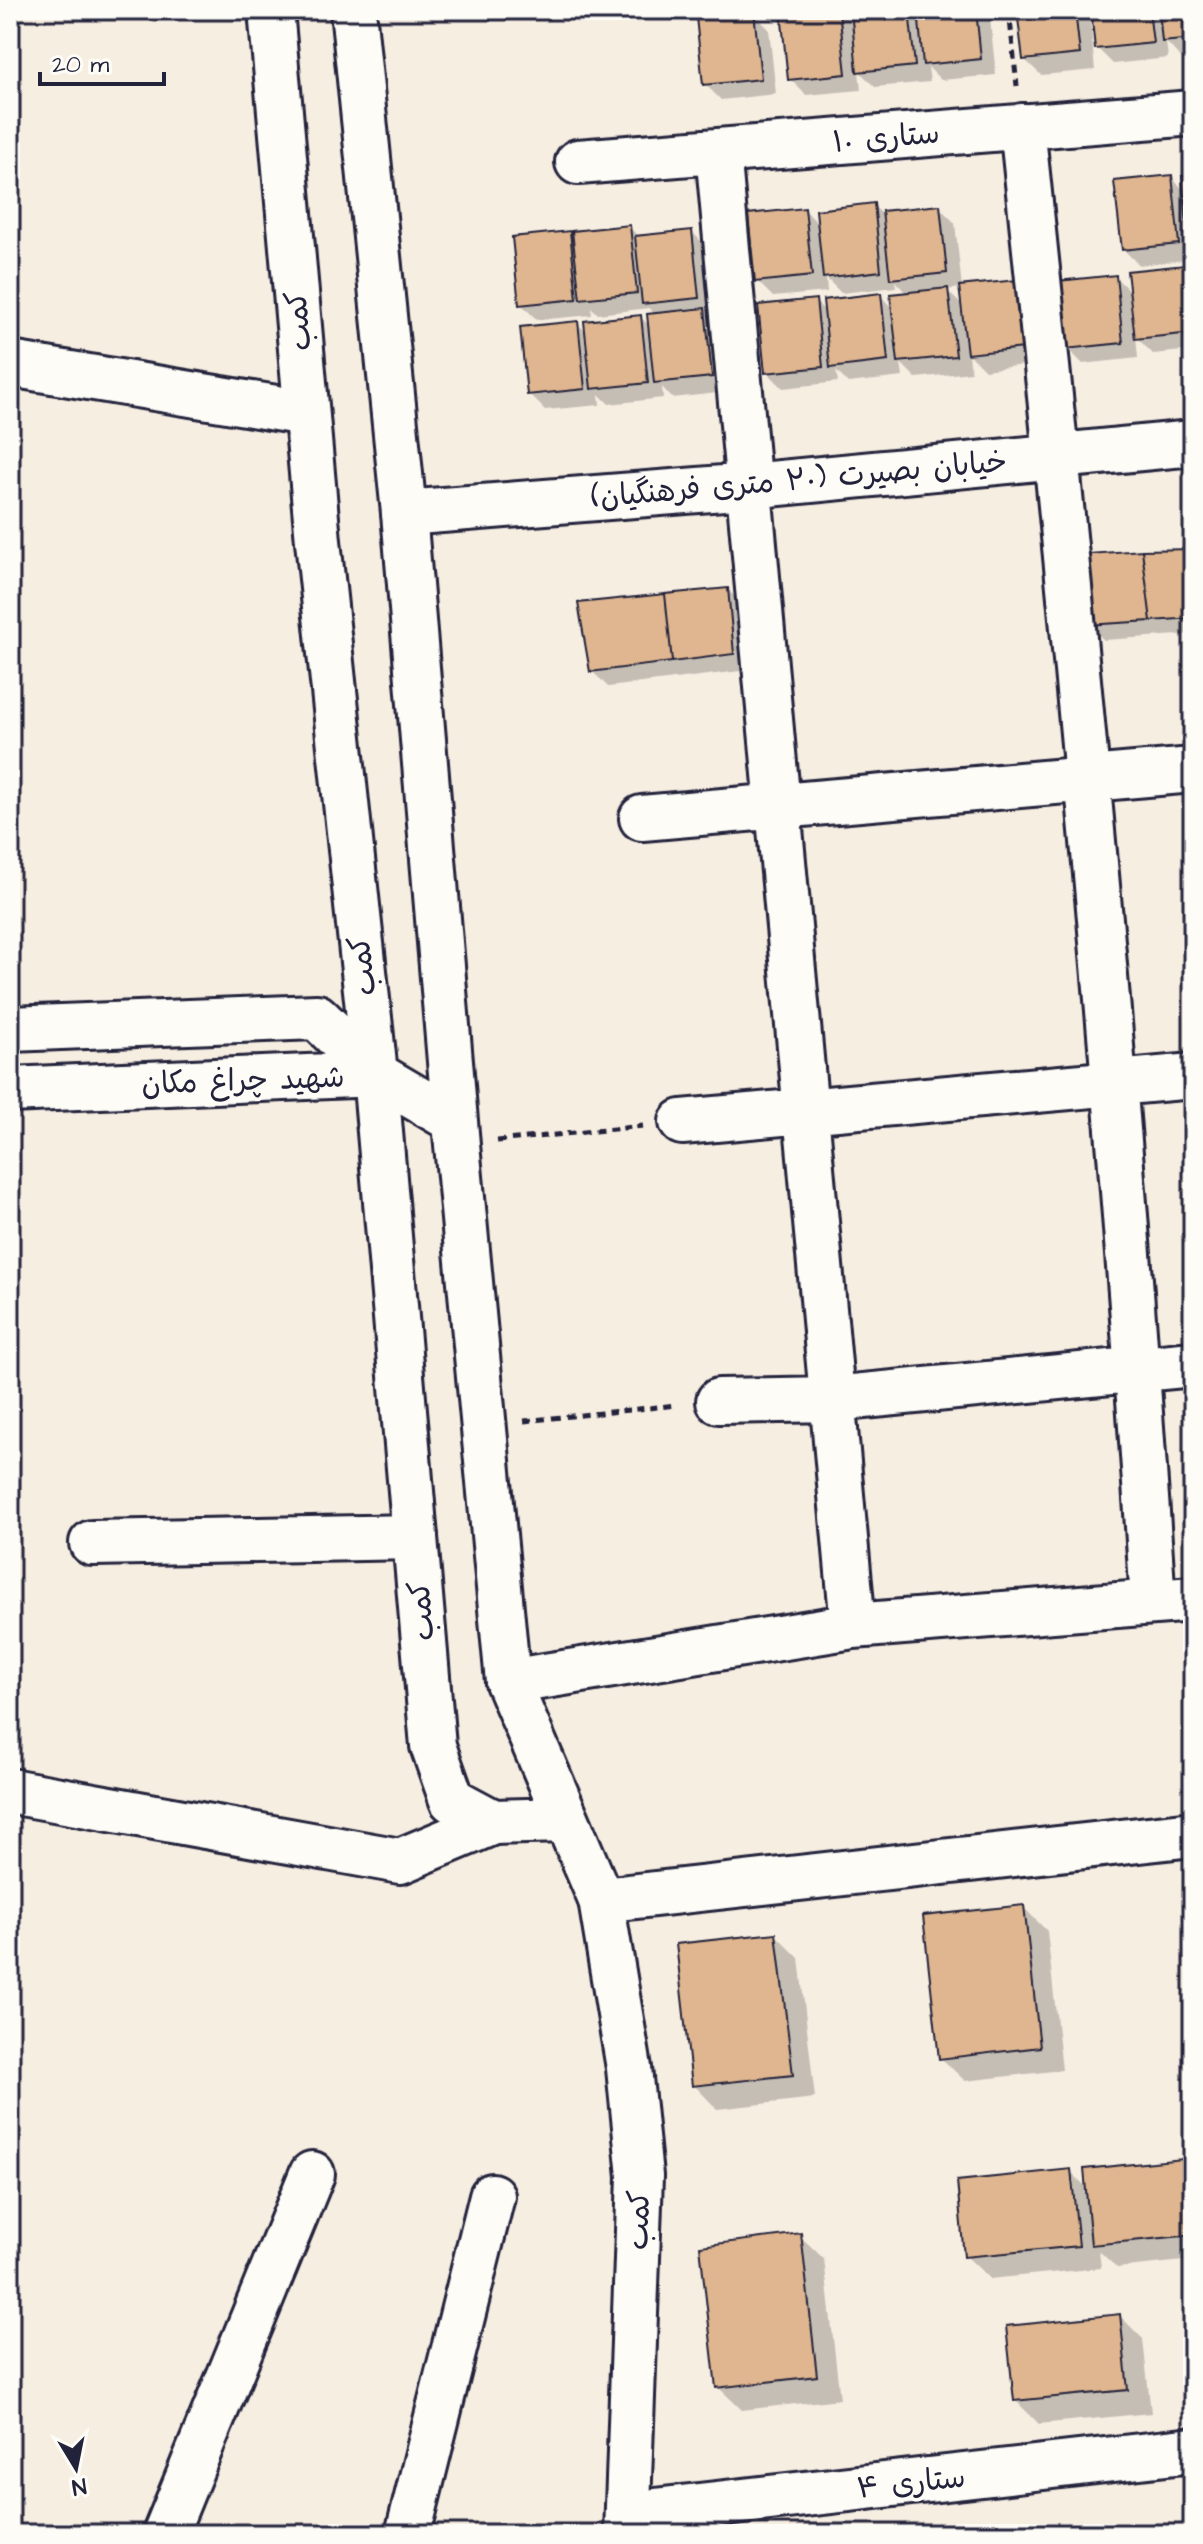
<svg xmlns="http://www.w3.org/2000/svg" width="1203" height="2544" font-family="'Architects Daughter','Playpen Sans Arabic',sans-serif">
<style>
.shadow{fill:#0003;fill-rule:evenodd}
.building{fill:#dfb68f;stroke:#22223b;stroke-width:2}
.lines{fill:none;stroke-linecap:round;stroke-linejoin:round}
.minor-casing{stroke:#22223b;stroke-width:50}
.tertiary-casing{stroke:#22223b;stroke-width:50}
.path{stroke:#22223b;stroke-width:5;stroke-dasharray:8 6;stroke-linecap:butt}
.minor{stroke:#fdfcf7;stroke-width:44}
.tertiary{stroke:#fdfcf7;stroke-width:44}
.labels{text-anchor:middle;stroke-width:7;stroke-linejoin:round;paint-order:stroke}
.street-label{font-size:30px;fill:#22223b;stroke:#fdfcf7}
</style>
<rect width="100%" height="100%" fill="#f7eee2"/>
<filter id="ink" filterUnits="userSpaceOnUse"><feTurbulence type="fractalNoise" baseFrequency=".0125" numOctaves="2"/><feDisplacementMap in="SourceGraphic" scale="16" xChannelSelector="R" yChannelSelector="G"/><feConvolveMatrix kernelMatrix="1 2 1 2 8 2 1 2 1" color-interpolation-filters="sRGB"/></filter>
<g filter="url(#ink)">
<path class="shadow" d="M840,10L854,24L853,10H917L920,13V10H989L996,75L941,80L928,67L930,82L875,87L859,71L861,90L806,95L790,79L784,14Z
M1019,10H1089L1095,70L1041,75L1024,59Z
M1093,10H1193V56L1180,57L1166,42L1168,58L1113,64L1097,48Z
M753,13L769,29L776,94L721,100L705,84Z
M1171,177L1186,192L1193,177V259L1139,265L1123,249Z
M873,205L885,217L939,207L955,223L962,288L1039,363L985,370L969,354L971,372L916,378L901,363L903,377L848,383L836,371L838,382L783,388L767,372L815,301L827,313L880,295L894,310L908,295L895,281L896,287L841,293L826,278L827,292L773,297L757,281L805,210L820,226ZM961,288L963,306L946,290Z
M629,227L640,238L692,232L708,248L714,314H708L720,326L727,392L672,398L662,387L663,398L609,404L599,394L600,405L545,410L529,394L577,323L587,333L640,317L651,327L656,315L649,308L598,314L591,307L592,315L537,320L521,304L569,233L575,239Z
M1184,267L1193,276V350L1153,354L1136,337L1138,358L1083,364L1067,348L1115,277L1132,293Z
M1193,549V634L1104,640L1087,624L1079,557Z
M728,590L744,606L749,670L608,687L592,671Z
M1023,1907L1047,1931L1062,2070L965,2081L941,2058Z
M776,1935L799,1958L815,2098L717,2109L694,2085Z
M1193,2160V2260L1117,2268L1099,2251L1101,2268L990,2279L966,2256L1070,2171L1088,2189Z
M800,2236L824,2259L840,2399L742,2410L718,2387Z
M1120,2316L1143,2339L1151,2413L1039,2424L1015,2400Z"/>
<path class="building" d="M839,10L846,74L788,80L781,12Z
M851,10H909L915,66L857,72Z
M918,10H976L981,59L923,65Z
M1017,10H1075L1080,54L1023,60Z
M1091,10H1149L1153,43L1095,49Z
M1159,10H1193V39L1162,42Z
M754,11L761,79L703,85L696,17Z
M1172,175L1179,244L1122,250L1114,181Z
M1193,175V244H1189L1182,176Z
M874,203L881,271L823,278L816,210Z
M940,205L947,273L890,279L882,211Z
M805,208L812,276L755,282L748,214Z
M630,225L637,293L580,299L572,231Z
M692,230L699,298L642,304L635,236Z
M570,231L577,299L519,305L512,237Z
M1185,265L1192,333L1135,339L1127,271Z
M1116,275L1123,343L1065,349L1058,281Z
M1017,280L1024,348L967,354L959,286Z
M948,288L956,356L898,362L890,294Z
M881,293L888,361L830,368L823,300Z
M816,299L823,367L765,373L758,305Z
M705,308L712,377L654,383L647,314Z
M641,315L648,383L591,389L584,321Z
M578,321L585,389L527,395L520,327Z
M1193,549V618L1151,621L1142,550Z
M1142,550L1151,621L1086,625L1076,555Z
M728,588L734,654L672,662L665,594Z
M665,594L672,662L590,672L578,603Z
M1024,1905L1040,2047L939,2059L923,1916Z
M776,1933L793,2075L692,2086L676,1944Z
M1193,2158V2235L1091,2245L1084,2169Z
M1071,2169L1079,2246L964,2257L957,2181Z
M801,2233L817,2376L716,2388L700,2246Z
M1120,2314L1128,2390L1014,2401L1006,2326Z"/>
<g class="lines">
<defs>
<path id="minor" d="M1022,126C1074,617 1121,1109 1153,1602
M718,151L853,1626
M578,162L1193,113
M10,364L306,413
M404,513L749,486L1193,443
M642,818L1193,770
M682,1122L1193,1076
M719,1401L833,1399L1193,1364
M92,1543L415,1537
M508,1682L853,1626L1193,1599
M10,1791L400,1861L493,1822
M601,1900L1193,1834
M628,2514L1193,2450
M165,2534L312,2174
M408,2534L492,2196"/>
<path id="tertiary" d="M271,10L318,541L375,1074L433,1746L452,1800L493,1822L565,1820
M353,10L404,513L457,1145L508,1682L601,1900L629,2068L640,2176L627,2534
M10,1029L317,1017L375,1074L455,1121
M10,1090L375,1074"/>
</defs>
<use href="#minor" class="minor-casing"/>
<use href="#tertiary" class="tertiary-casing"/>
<path class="path" d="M1009,10L1017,86
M497,1141L643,1126
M524,1421L677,1405"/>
<use href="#minor" class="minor"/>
<use href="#tertiary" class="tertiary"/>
</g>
</g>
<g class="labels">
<g class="street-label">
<text transform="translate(886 137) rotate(-5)" y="10">ستاری ۱۰</text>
<text transform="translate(298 321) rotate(-95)" y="10">کمب</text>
<text transform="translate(799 479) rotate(-5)" y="10">خیابان بصیرت (۲۰ متری فرهنگیان)</text>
<text transform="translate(362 966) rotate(-97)" y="10">کمب</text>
<text transform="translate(243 1080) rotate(-2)" y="10">شهید چراغ مکان</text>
<text transform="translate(421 1611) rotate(-95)" y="10">کمب</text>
<text transform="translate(638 2220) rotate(-88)" y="10">کمب</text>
<text transform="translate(911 2482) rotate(-6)" y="10">ستاری ۴</text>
</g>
</g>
<rect width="1203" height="2544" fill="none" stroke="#fdfcf7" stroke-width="40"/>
<rect x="20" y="20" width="1163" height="2504" fill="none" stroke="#22223b" stroke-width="3" filter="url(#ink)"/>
<g transform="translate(76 2468) rotate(170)" stroke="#fdfcf7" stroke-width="6" paint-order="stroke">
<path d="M0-6L14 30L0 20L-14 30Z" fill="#22223b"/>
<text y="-12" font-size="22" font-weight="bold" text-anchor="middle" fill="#22223b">N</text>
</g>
<path d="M40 72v12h124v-12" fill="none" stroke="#22223b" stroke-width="4"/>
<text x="52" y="72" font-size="24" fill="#22223b" stroke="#fdfcf7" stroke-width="6" paint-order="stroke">20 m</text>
</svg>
